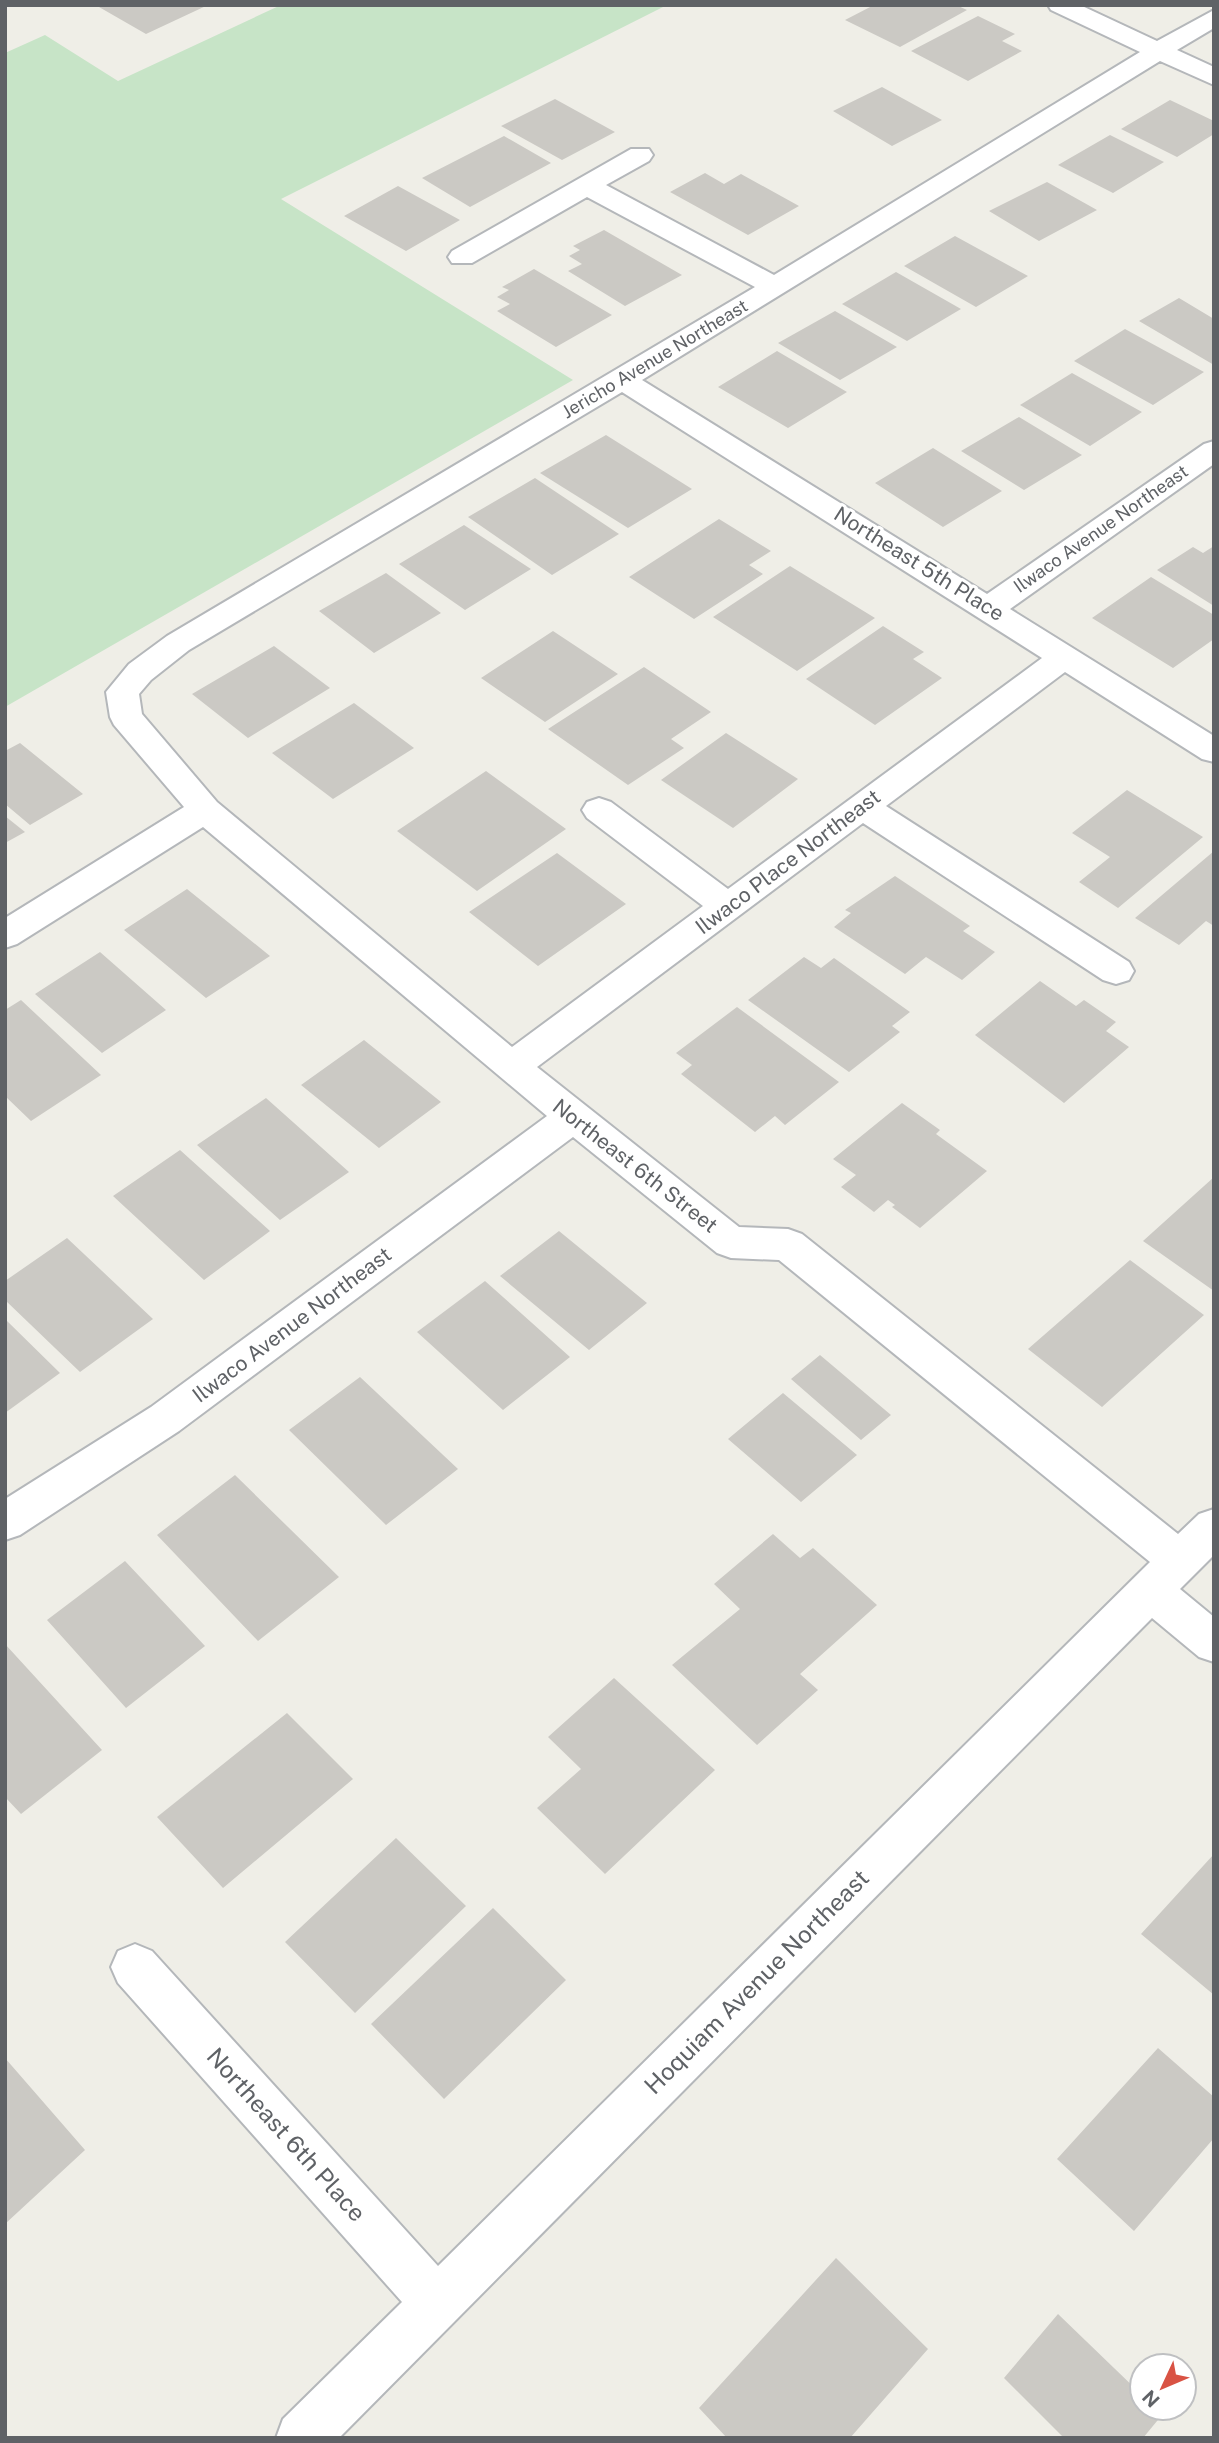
<svg xmlns="http://www.w3.org/2000/svg" width="1219" height="2443" font-family="'Public Sans',sans-serif">
<style>
.green{fill:#c7e4c7}
.building{fill:#cbc9c4}
.lines{fill:none;stroke-linecap:round;stroke-linejoin:round}
.minor-casing{stroke:#b4b7ba;stroke-width:4}
.minor{fill:#fff;fill-rule:evenodd}
.labels{text-anchor:middle;stroke-width:6;stroke-linejoin:round;paint-order:stroke}
.far-street-label{font-size:18px;fill:#5f6266;stroke:#fff}
.street-label{font-size:21px;fill:#5f6266;stroke:#fff}
.near-street-label{font-size:24px;fill:#5f6266;stroke:#fff}
</style>
<rect width="100%" height="100%" fill="#efeee7"/>
<path class="green" d="M281,5H667L281,199L573,380L5,707V53L45,35L118,81Z"/>
<path class="building" d="M103,5H208L146,34L99,7Z
M874,5H956L967,10L900,47L845,20Z
M978,16L1015,34L1002,41L1022,51L968,81L911,51Z
M882,87L942,120L892,146L833,111Z
M555,99L615,132L562,160L501,126Z
M1170,100L1214,121V134L1177,157L1121,129Z
M1110,135L1164,162L1113,193L1058,165Z
M504,136L551,163L470,207L422,178Z
M705,173L724,184L741,174L799,206L748,235L670,192Z
M1047,182L1097,210L1039,241L989,211Z
M398,186L460,220L406,251L344,216Z
M604,230L682,275L625,306L568,271L582,264L569,256L580,250L573,246Z
M955,236L1028,276L976,307L904,266Z
M534,269L612,315L556,347L497,311L510,304L497,297L509,290L502,287Z
M896,272L961,309L907,341L842,304Z
M1179,298L1214,319V365L1139,321Z
M835,311L897,347L840,380L778,343Z
M1125,329L1204,372L1153,405L1074,361Z
M777,351L847,392L788,428L718,387Z
M1072,373L1142,412L1090,446L1020,405Z
M1019,417L1082,455L1024,490L961,451Z
M606,435L692,489L628,528L540,473Z
M933,448L1002,491L943,527L875,483Z
M535,478L619,534L552,575L468,517Z
M719,519L771,551L749,565L763,574L694,619L629,577Z
M464,525L531,569L465,610L399,564Z
M1214,546V606L1157,570L1193,547L1203,553Z
M790,566L875,618L797,671L713,617Z
M386,573L441,613L374,653L319,611Z
M1151,577L1214,615V639L1173,668L1092,618Z
M883,626L924,652L913,659L942,678L875,725L806,679Z
M553,631L618,674L545,722L481,678Z
M274,646L330,688L248,738L192,694Z
M644,667L711,712L671,739L684,748L628,785L548,729Z
M354,703L414,748L333,799L272,753Z
M726,733L798,779L733,828L661,780Z
M20,743L83,794L30,825L5,804V751Z
M486,771L566,829L477,891L397,831Z
M1127,790L1203,837L1118,908L1079,882L1110,857L1072,833Z
M5,816L25,832L5,843Z
M1214,851V926L1206,921L1179,945L1135,918Z
M557,853L626,904L538,966L469,912Z
M895,876L970,926L963,931L995,952L962,980L926,957L905,974L834,927L851,913L845,910Z
M187,889L270,956L206,998L124,930Z
M100,952L166,1010L102,1053L35,994Z
M804,957L821,968L834,958L910,1012L892,1026L900,1032L849,1072L748,1000Z
M1040,981L1076,1006L1084,1000L1116,1022L1106,1031L1129,1047L1064,1103L975,1035Z
M21,1000L101,1075L31,1121L5,1096V1010Z
M737,1007L839,1082L785,1125L775,1116L755,1132L681,1074L692,1065L676,1053Z
M364,1040L441,1102L379,1148L301,1085Z
M266,1098L349,1172L280,1220L197,1145Z
M902,1103L940,1130L936,1134L987,1171L920,1228L892,1207L895,1205L888,1200L874,1212L841,1187L856,1175L833,1159Z
M180,1150L270,1231L204,1280L113,1196Z
M1214,1177V1291L1143,1241Z
M559,1231L647,1303L589,1350L500,1276Z
M67,1238L153,1319L80,1372L5,1300V1281Z
M1130,1260L1204,1315L1102,1407L1028,1349Z
M485,1281L570,1357L503,1410L417,1332Z
M5,1319L60,1373L5,1413Z
M820,1355L891,1415L861,1440L791,1379Z
M360,1377L458,1469L386,1525L289,1430Z
M783,1393L857,1455L801,1502L728,1439Z
M235,1475L339,1577L258,1641L157,1535Z
M773,1534L800,1558L813,1548L877,1605L800,1674L818,1690L757,1745L672,1665L740,1609L714,1584Z
M125,1561L205,1646L126,1708L47,1620Z
M5,1644L102,1750L21,1814L5,1797Z
M614,1678L715,1770L605,1874L537,1808L581,1769L548,1737Z
M287,1713L353,1779L223,1888L157,1817Z
M396,1838L466,1906L355,2013L285,1942Z
M1214,1854V1995L1141,1934Z
M493,1908L566,1980L444,2099L371,2024Z
M1158,2048L1214,2097V2138L1134,2231L1057,2159Z
M5,2058L85,2150L5,2224Z
M836,2258L928,2349L850,2438H727L699,2408Z
M1058,2314L1142,2395V2408H1155L1162,2415L1143,2438H1064L1004,2378Z"/>
<g class="lines">
<defs>
<path id="minor" d="M1048,5H1080L1157,41L1214,10V28L1177,50L1214,67V85L1160,61L642,380L987,594L1204,444L1214,441V464L1010,609L1214,736V762L1202,759L1065,672L886,806L1129,962L1134,971L1129,980L1116,984L1103,980L863,823L537,1067L739,1227L788,1229L802,1234L1178,1534L1199,1514L1214,1509V1555L1180,1589L1214,1617V1662L1199,1657L1152,1618L339,2438H276L283,2419L402,2302L118,1983L111,1967L118,1951L135,1944L152,1951L438,2266L1150,1562L779,1260L731,1258L717,1253L573,1137L179,1431L20,1535L5,1540V1499L151,1407L547,1116L203,827L17,944L5,948V918L184,807L114,725L110,717L106,692L129,664L167,636L755,287L587,197L472,263H452L448,257L452,251L631,149H649L653,155L649,161L606,185L774,275L1140,52L1051,10ZM622,392L1042,658L728,889L611,802L599,798L587,802L582,810L587,818L703,906L512,1047L217,802L142,714L139,694L151,680L189,650Z"/>
</defs>
<use href="#minor" class="minor-casing"/>
<use href="#minor" class="minor"/>
</g>
<g class="labels">
<g class="far-street-label">
<text transform="translate(655 359) rotate(-31)" y="6">Jericho Avenue Northeast</text>
<text transform="translate(1101 529) rotate(-35)" y="6">Ilwaco Avenue Northeast</text>
</g>
<g class="street-label">
<text transform="translate(919 564) rotate(32)" y="7">Northeast 5th Place</text>
<text transform="translate(788 862) rotate(-37)" y="7">Ilwaco Place Northeast</text>
<text transform="translate(635 1166) rotate(38)" y="7">Northeast 6th Street</text>
<text transform="translate(292 1325) rotate(-37)" y="7">Ilwaco Avenue Northeast</text>
</g>
<g class="near-street-label">
<text transform="translate(757 1982) rotate(-45)" y="8">Hoquiam Avenue Northeast</text>
<text transform="translate(286 2135) rotate(48)" y="8">Northeast 6th Place</text>
</g>
</g>
<rect width="1219" height="2443" fill="none" stroke="#5f6266" stroke-width="14"/>
<g transform="translate(1163 2387) rotate(226)"><circle r="33" fill="#ffffff" stroke="#bfc0c2" stroke-width="2"/>
<path d="M0-5L12 26L0 18L-12 26Z" fill="#d95344"/>
<text y="-10" font-size="19" font-weight="bold" text-anchor="middle" fill="#5f6266">N</text>
</g>
</svg>
